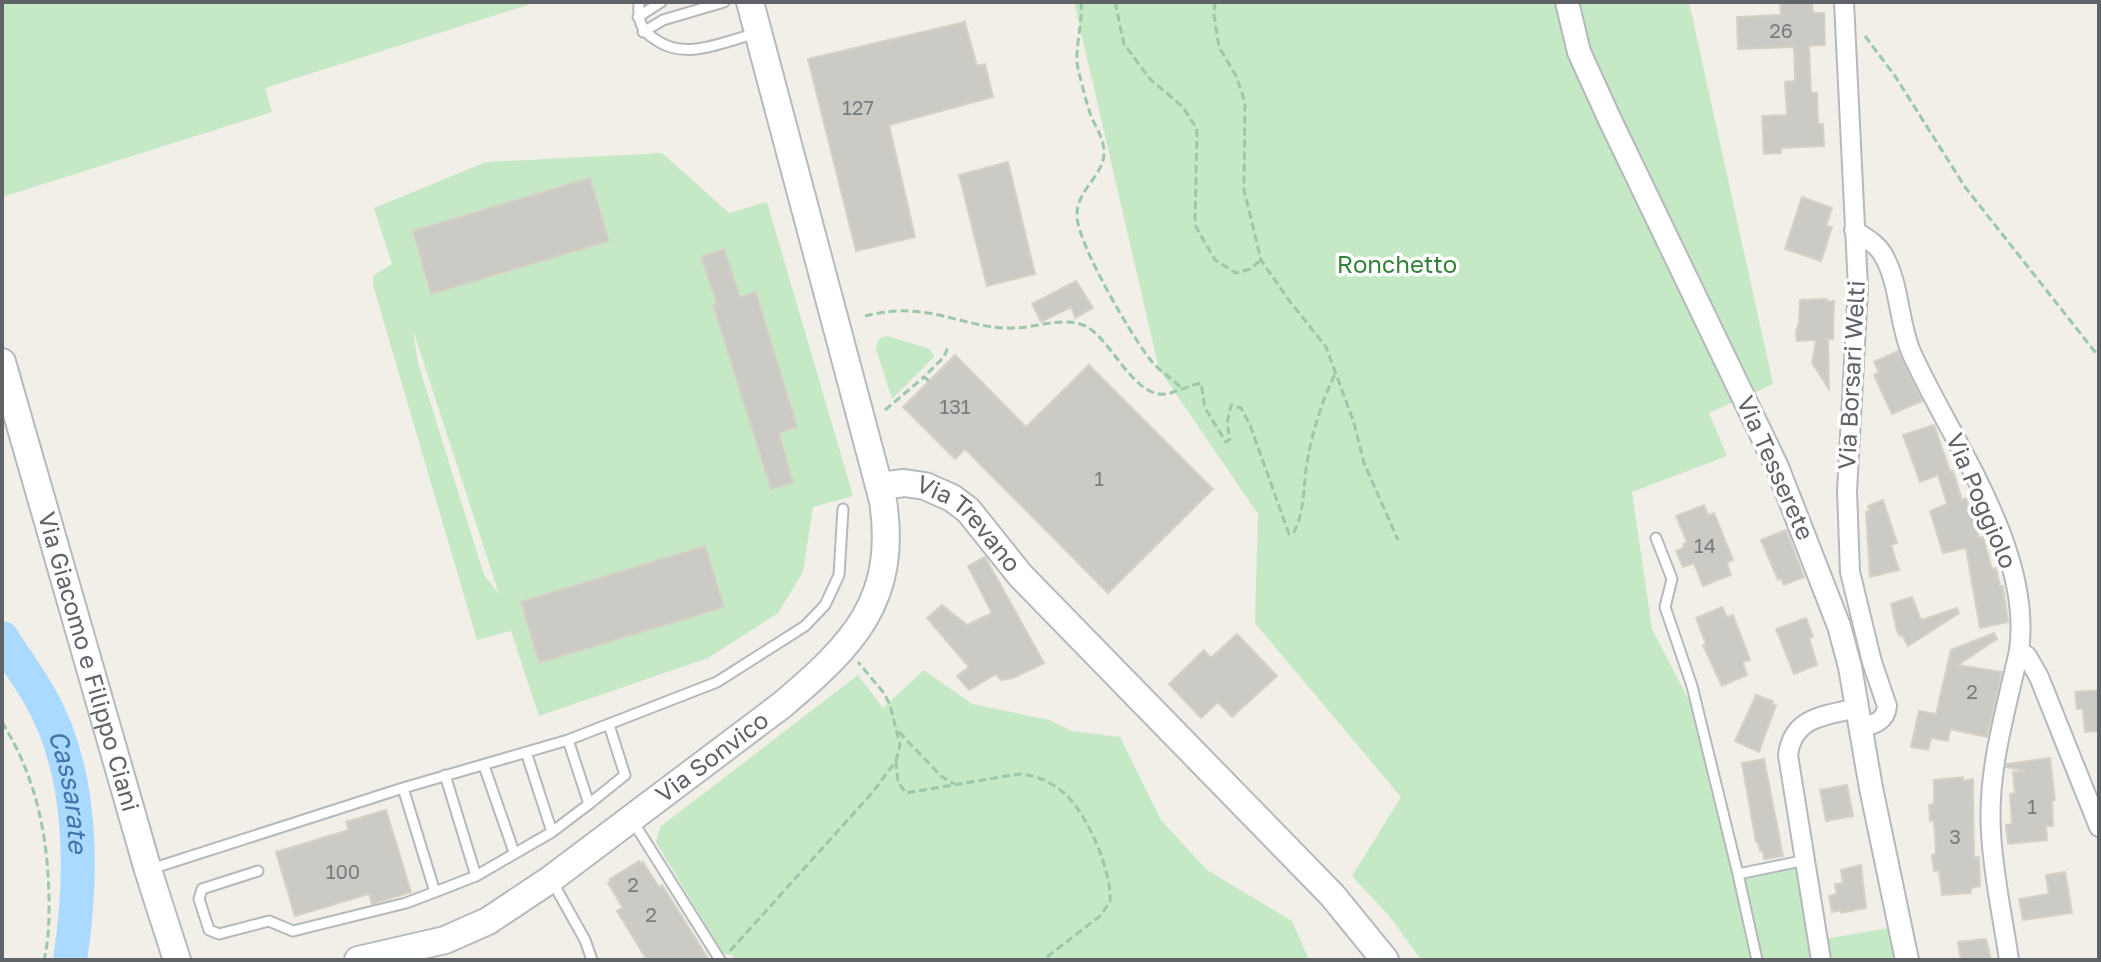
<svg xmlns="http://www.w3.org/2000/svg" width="2101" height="962" font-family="'Golos Text',sans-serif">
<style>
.green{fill:#c5e8c5;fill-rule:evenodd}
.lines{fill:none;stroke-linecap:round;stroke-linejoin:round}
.river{stroke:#aadaff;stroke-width:34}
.building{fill:#cccac5;stroke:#d6d1c6;stroke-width:2}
.service-casing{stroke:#b5b8bc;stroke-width:13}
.minor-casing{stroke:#b5b8bc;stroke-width:22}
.tertiary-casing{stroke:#b5b8bc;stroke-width:26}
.secondary-casing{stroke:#b6babf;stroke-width:30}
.path{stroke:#9cc7a9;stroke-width:3;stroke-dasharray:8 4;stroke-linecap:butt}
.service{stroke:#fff;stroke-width:9}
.minor{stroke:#fff;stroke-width:18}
.tertiary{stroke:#fff;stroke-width:22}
.secondary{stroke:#fff;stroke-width:26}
.labels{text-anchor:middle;stroke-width:7;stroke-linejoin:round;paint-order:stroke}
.number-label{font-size:20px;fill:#7a7d7f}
.park-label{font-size:24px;fill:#348238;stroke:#fff}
.street-label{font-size:24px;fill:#5f6368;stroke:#fff}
.water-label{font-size:26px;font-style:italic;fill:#4174aa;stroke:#fff}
</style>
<rect width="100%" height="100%" fill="#f1efe8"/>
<path class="green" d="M2,2H537L265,88L272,112L2,197Z
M1074,2H1689L1773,384L1709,413L1727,456L1632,492L1652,629L1700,722L1738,874L1806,860L1819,940L1900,926L1907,960H1421L1391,918L1352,876L1401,797L1255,623L1258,514L1159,369Z
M662,153L729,213L767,202L853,496L813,507L803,572L778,613L708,658L539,716L511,631L477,640L373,285L374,275L392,264L374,208L486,162ZM413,330L499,594L484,575L418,363Z
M887,336L930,349L934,357L892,399L876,349L879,339Z
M924,670L972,704L1049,720L1072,731L1120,737L1161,820L1207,870L1292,921L1309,960H735L732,955L723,954L656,842L660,827L858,675L883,708Z"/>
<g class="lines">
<path class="river" id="s1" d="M2,638C14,657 28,676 39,695C84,772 83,876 70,960"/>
</g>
<path class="building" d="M1780,2H1812L1813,13H1824L1825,45L1809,46L1811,93H1817L1818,124H1823L1824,146L1781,148V153L1764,154L1762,116L1787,115L1785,82L1795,81L1794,47L1738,49L1737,17L1781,15Z
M965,22L977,66L985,64L993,97L889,125L915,237L856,251L808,59Z
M1008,162L1035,274L987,286L959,175Z
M590,178L609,241L431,294L413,231Z
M1802,197L1832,208L1826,226L1832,227L1821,261L1785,249Z
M724,249L740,297L756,292L797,427L779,433L793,483L771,489L713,305L717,304L701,257Z
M1076,281L1093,308L1075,318L1071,307L1041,322L1032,304Z
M1827,299V302L1834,301L1833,339H1828L1829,389L1812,363L1816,340L1797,341L1796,332L1799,323L1800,300Z
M1898,351L1922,401L1892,414L1874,375L1879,372L1874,362Z
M955,355L1026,427L1089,365L1213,489L1108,593L965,449L955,459L903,407Z
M1934,425L1950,471L1944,473L1953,471L1962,500L1966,498L1979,538L1983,537L1992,569L1996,568L2000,586H2003L2008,622L1980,628L1966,548L1943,553L1930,511L1947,504L1938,475L1920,482L1903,435Z
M1883,500L1897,543L1891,545L1899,570L1870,577L1866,512L1870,511L1868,506Z
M1704,505L1708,515L1714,513L1733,560L1727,563L1731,575L1703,586L1694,563L1683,567L1676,551L1684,548L1683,544L1687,542L1676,516Z
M1786,530L1804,577L1784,585L1781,578L1778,580L1761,540Z
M705,546L724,607L539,663L521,602Z
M985,557L1044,663L1013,678L1001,680L996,674L969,690L957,676L969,667L927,618L942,605L967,625L992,613L968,566Z
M1912,597L1921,620L1957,608L1959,613L1908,646L1902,635L1900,636L1897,631L1891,604Z
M1722,607L1727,617L1733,615L1750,660L1743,662L1747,675L1722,686L1703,645L1706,644L1696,618Z
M1806,618L1813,637L1809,638L1817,665L1794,674L1776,629Z
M1994,633L1997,639L1958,665L2002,672L1987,737L1950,729L1948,741L1931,738L1928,750L1911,747L1919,711L1936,714L1951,650Z
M1237,634L1277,676L1232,717L1218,702L1201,718L1169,684L1204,650L1211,658Z
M2099,690V731L2085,732L2083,709H2077L2075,692Z
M1756,695L1773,701L1772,704L1776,705L1759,752L1735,741Z
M2050,758L2055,800L2052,801L2053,826H2046L2047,840L2008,844L2006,825L2012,824L2010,794L2015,793L2013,772L2025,771L2006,767L2007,764Z
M1764,759L1783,856L1764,859L1763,851H1760L1758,842H1756L1742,763Z
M1963,777V781L1973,779L1974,858L1979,857L1980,886L1971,888V893L1942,895L1939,870L1934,871L1932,855L1936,854L1934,820L1930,821L1929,805L1934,804V780Z
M1847,785L1853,816L1826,821L1820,790Z
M386,810L411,892L372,904L369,894L295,916L276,852L349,830L346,822Z
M639,861L641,864L643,862L659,887L662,885L709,960H647L617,911L623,908L608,883L611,881L610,879Z
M1861,865L1866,908L1841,913V910L1832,912L1829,896L1837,894L1835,884L1843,883L1841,870Z
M2065,872L2072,913L2023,920L2019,899L2049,894L2046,875Z
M1986,939L1991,960H1961L1958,942Z"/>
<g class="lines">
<defs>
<path id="service" d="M639,2C638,20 640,30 656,40C686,61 722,42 754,34
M638,17L661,2
M643,32L663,20L724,2
M1656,538L1672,579L1665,607L1692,686L1738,874L1806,860
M568,740L589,804L625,775L609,725
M526,752L552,832
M484,766L514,852
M632,820L720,960
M151,869L403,788L568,740L717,682L805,626L825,605L839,575L843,509
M258,871L202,889L199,899L209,930L219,934L269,921L293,931L406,903L435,892L403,788
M1738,874L1757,960
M476,876L552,832L589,804
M552,881L585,940L592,960
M435,892L476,876L445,775"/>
<path id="minor" d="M1844,2L1858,288L1847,491L1850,572L1872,662L1887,706C1886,721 1873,725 1860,728
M1854,230C1864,237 1876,243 1882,253C1900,282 1898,321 1911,352C1951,441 2033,549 2019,651L2027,656L2039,677L2099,827
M1821,960L1788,755C1793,716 1825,716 1857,708
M2009,960C2003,918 1993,875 1991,832C1987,771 2006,710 2019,651"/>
<path id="tertiary" d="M1567,2L1579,52L1610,120L1777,467L1839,626L1850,667L1871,788L1907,960"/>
<g id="secondary">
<path id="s2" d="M2,362L148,870L177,960"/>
<path id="s3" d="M880,486L904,483L925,486L952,498L968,510L1020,575L1332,895L1385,960"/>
<path id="s4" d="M358,960L445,940L488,921L551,879L782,705C853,645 898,600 883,501L750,2"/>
</g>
</defs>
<use href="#service" class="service-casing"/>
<use href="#minor" class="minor-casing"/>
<use href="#tertiary" class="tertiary-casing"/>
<use href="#secondary" class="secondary-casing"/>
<path class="path" d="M1081,2C1083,25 1074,48 1078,69C1082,84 1086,102 1091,116C1096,128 1104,139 1104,151C1105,176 1076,189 1077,216C1077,243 1134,341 1153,363C1161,372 1172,378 1180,387
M1115,2L1124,44L1150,79L1183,107L1197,129L1195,225L1215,260L1236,273L1250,269L1261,260
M1215,2L1214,15L1219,47L1236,76L1245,102L1244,190L1261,260L1288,299L1326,347L1354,423L1364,463L1398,540
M1865,36L1895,76L1965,187L2099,357
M865,316C878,313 894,310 908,311C945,312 979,330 1016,328C1038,327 1062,317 1083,325C1110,335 1132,398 1166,394C1173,393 1191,385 1201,383L1205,408L1226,442L1230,439L1227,423L1231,405L1241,408L1250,425L1289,534L1294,532C1305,511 1303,486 1307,463C1312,433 1322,400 1336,372
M929,381L924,377L944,357L948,347
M885,410L924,377
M2,722C36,777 48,835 49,899C49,920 49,940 44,960
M899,732L941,776L954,784
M896,761L898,782L906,793L1019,774C1038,775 1056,784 1069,798C1089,819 1112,872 1110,902L1100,916L1043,960
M730,951L872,793L896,761L900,745L890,705L884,693L858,662"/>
<use href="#service" class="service"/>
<use href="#minor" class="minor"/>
<use href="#tertiary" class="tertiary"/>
<use href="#secondary" class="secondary"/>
</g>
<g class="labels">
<g class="number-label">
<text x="1781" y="38">26</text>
<text x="858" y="115">127</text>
<text x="955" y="414">131</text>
<text x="1099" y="486">1</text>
<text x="1705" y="553">14</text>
<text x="1972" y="699">2</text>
<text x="2032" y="814">1</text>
<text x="1955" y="844">3</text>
<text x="343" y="879">100</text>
<text x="633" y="892">2</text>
<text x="651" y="922">2</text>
</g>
<g class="park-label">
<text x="1397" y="273">Ronchetto</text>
</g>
<g class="street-label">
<text transform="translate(1852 375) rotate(-87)" y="8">Via Borsari Welti</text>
<text transform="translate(1775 468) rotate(66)" y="8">Via Tesserete</text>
<text transform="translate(1981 501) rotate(67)" y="8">Via Poggiolo</text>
<text dy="8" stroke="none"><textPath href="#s3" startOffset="104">Via Trevano</textPath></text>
<text dy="8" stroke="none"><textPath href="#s2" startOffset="312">Via Giacomo e Filippo Ciani</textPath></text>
<text dy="8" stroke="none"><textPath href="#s4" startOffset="414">Via Sonvico</textPath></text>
</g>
<g class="water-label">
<text dy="9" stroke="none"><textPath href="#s1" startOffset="170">Cassarate</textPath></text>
</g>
</g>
<rect width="2101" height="962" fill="none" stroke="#5f6368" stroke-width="8"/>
</svg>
